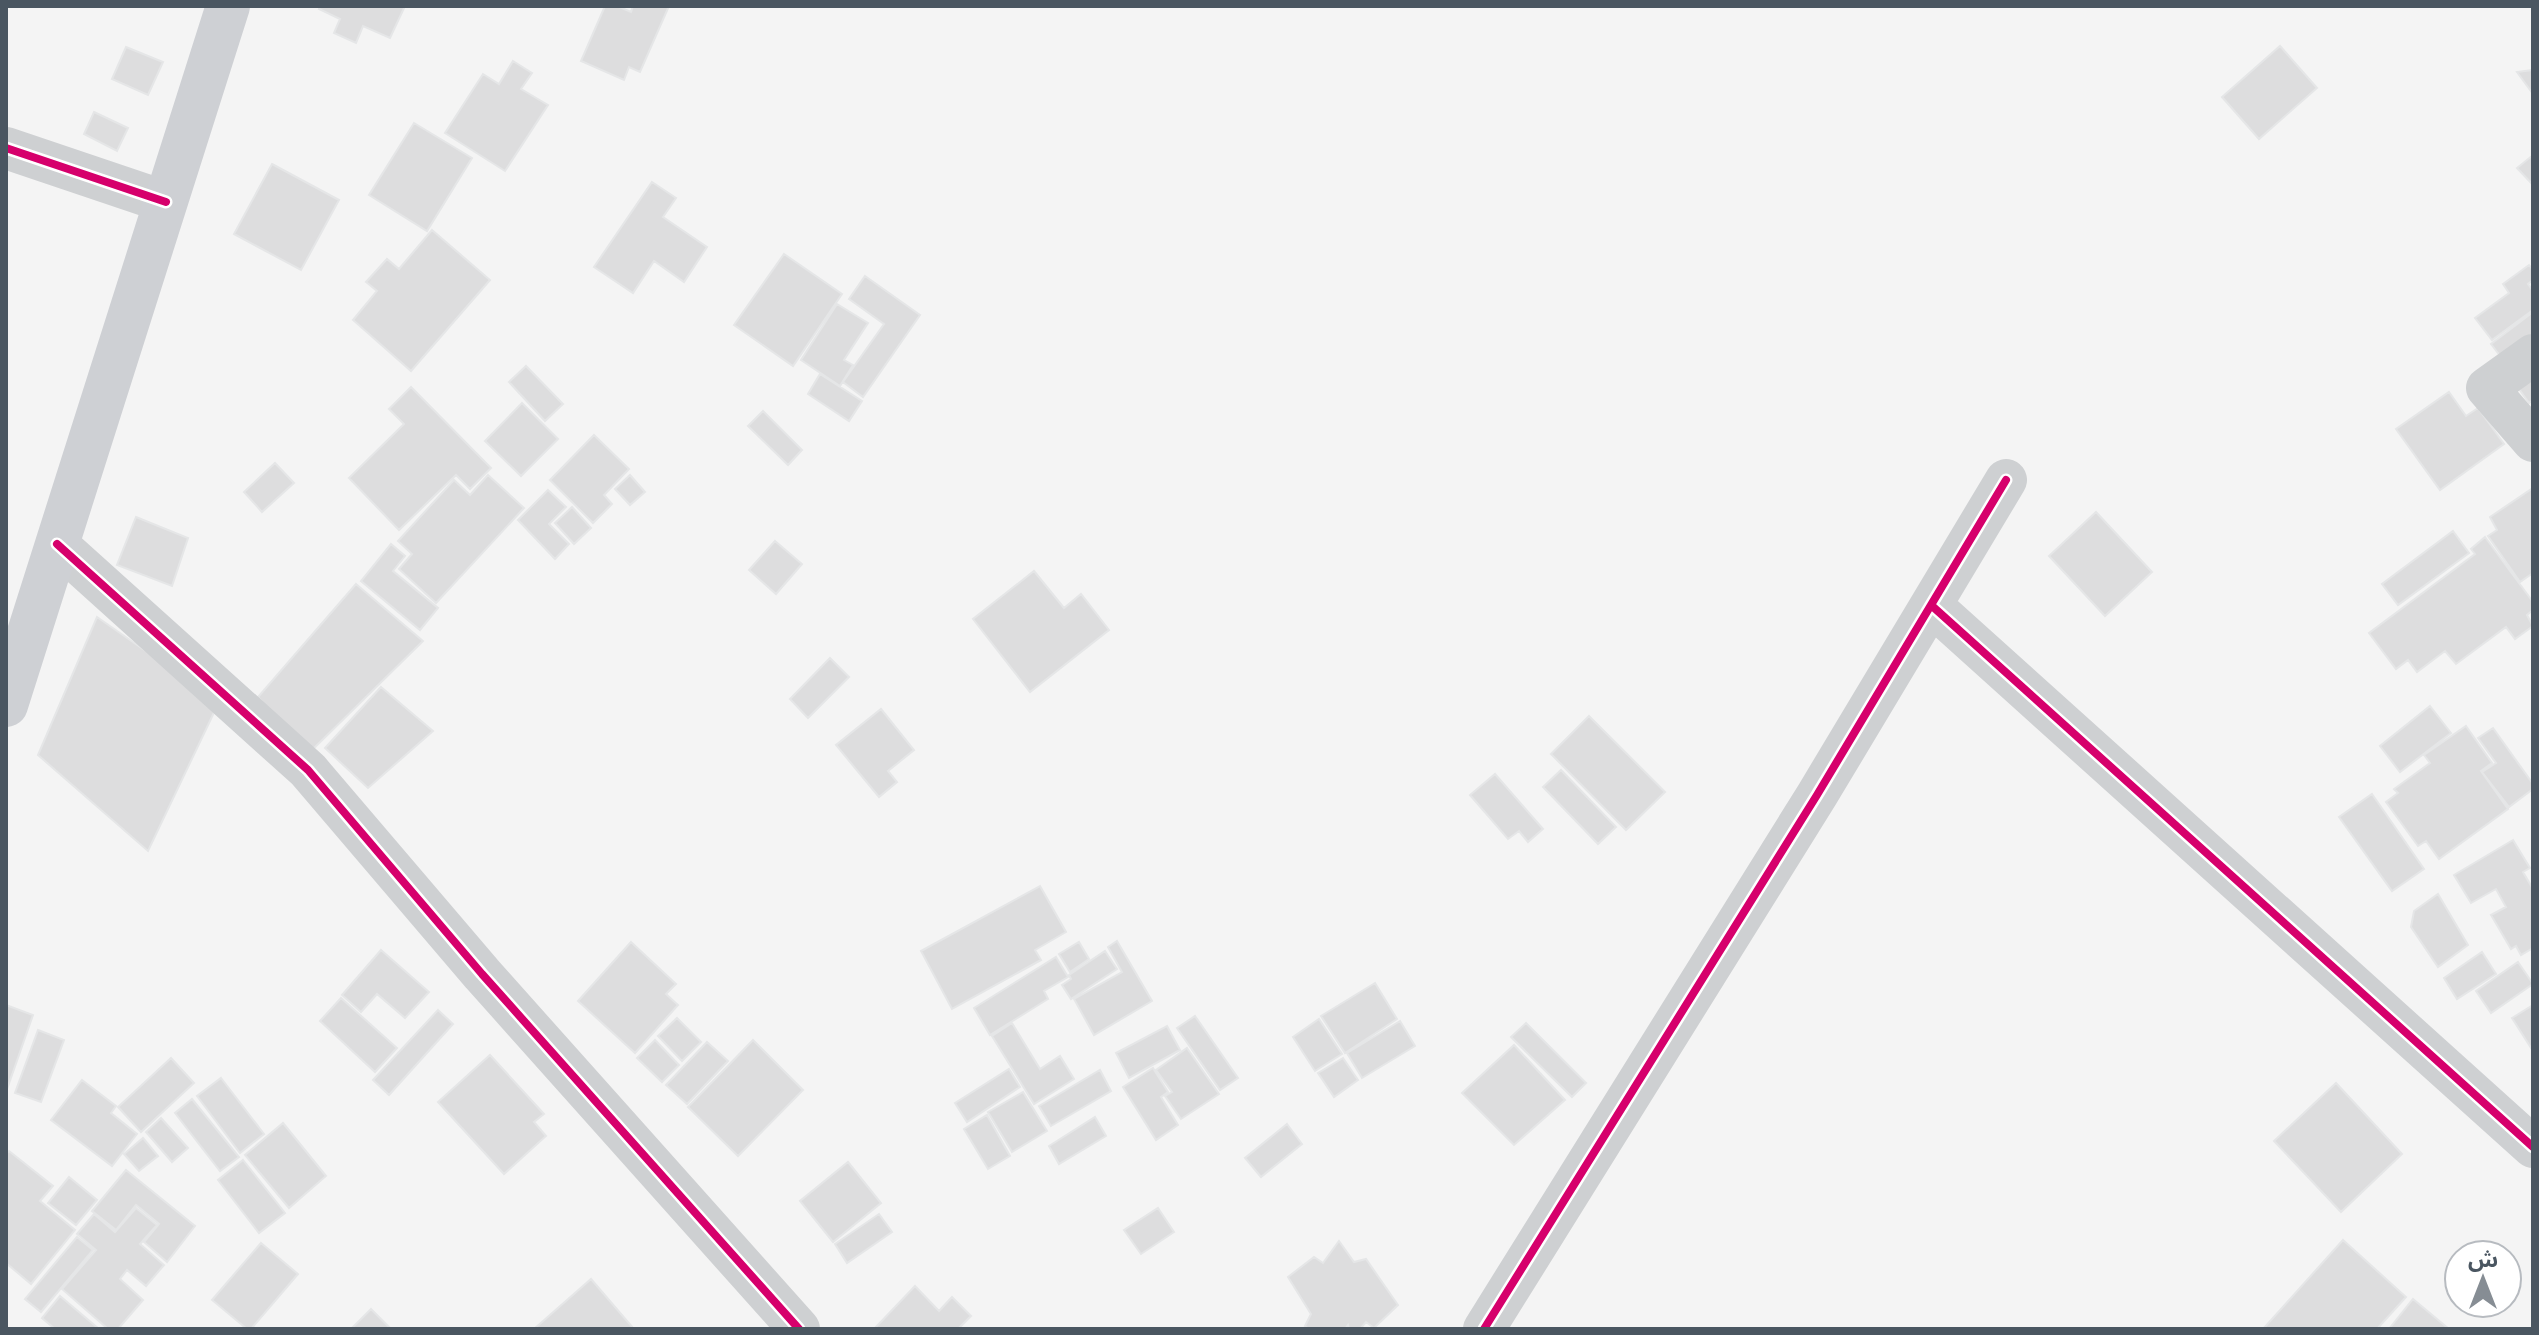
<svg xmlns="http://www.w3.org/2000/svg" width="2539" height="1335" font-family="Inter,'Noto Sans Arabic',sans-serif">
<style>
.building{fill:#ddddde;stroke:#e5e6e7;stroke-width:2}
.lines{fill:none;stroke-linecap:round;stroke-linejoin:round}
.street{stroke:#ced0d2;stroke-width:42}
.secondary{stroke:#ced0d4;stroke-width:44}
.cycleway-casing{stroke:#fff;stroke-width:13}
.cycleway{stroke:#d6006c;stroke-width:8}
</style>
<rect width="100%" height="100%" fill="#f4f4f4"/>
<path class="building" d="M320,6H405L390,38L363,26L356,43L334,33L340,19L319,9Z
M605,6H617L631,12L633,6H669L640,72L629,67L624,80L581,61Z
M2280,46L2317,88L2259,139L2222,97Z
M126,47L163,62L148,95L112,79Z
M513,61L532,73L521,89L548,105L505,171L445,133L483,74L499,84Z
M2533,70V94L2517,72Z
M94,112L128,128L117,151L84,134Z
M414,123L472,158L427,231L369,195Z
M2533,155V185L2517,168Z
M272,164L339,200L301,270L234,234Z
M652,182L676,198L663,217L707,247L684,282L654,261L633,293L594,267Z
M432,230L490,280L411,371L353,320L377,291L366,282L387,259L399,269Z
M784,254L842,294L793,366L734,325Z
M2529,265L2533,270V280L2528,284L2533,291V310L2492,340L2475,318L2509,293L2503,284Z
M865,276L920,315L863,397L843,382L884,324L849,299Z
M837,304L868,323L844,360L853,365L840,386L801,360Z
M2533,312V347L2508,366L2491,344Z
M2533,364V400L2529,403L2512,379Z
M526,366L563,404L545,421L509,382Z
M820,374L862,401L849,421L808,394Z
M411,387L491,468L470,489L456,475L399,530L349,478L404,424L389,409Z
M2449,392L2466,416L2478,408L2504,444L2440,490L2396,429Z
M522,403L558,439L521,476L485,441Z
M763,411L802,450L788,465L748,426Z
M594,435L629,469L604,495L612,504L593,523L550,480Z
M275,463L294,483L262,512L244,492Z
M488,475L524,508L436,603L399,569L412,554L398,541L454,480L470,495Z
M630,475L645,492L630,505L615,489Z
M2533,488V573L2520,582L2488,536L2497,530L2490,517Z
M548,490L566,507L549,524L569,544L555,559L518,520Z
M572,507L591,528L574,544L555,523Z
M2096,512L2152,572L2105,616L2049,556Z
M136,517L188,538L172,586L117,565Z
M2453,531L2469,553L2398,605L2382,584Z
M2485,537L2533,602V610L2527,615L2533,626L2515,639L2506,627L2456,664L2445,651L2417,672L2408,660L2396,669L2369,633L2475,554L2471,549Z
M775,541L802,564L776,594L749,570Z
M391,544L405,556L393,571L438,608L420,630L361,581Z
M1034,571L1064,608L1081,594L1109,630L1030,692L973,619Z
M356,584L423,641L306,756L258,697Z
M97,617L219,702L148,851L38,755Z
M830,658L849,677L808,718L790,699Z
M381,687L433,731L368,788L325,748Z
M2430,706L2451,733L2400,772L2380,746Z
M881,709L914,750L888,771L897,782L879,797L836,745Z
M1589,716L1665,792L1626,830L1551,754Z
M2466,726L2492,763L2481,771L2508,809L2439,859L2426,841L2418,846L2386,802L2398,793L2394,789L2430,763L2424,755Z
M2493,728L2533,784V789L2509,807L2482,772L2496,763L2478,738Z
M1561,770L1616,827L1598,844L1543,787Z
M1495,774L1543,829L1528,842L1519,831L1508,839L1470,795Z
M2372,794L2424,869L2392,891L2339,817Z
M2513,840L2530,868L2523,872L2533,889V948L2521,955L2516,946L2511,949L2491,915L2506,907L2496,889L2471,903L2454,875Z
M1040,886L1066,932L1035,950L1041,960L952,1009L921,951Z
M2438,894L2468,945L2438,967L2411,927L2414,911Z
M1117,941L1152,1001L1094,1035L1074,999L1122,972L1108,947Z
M631,942L676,984L666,994L678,1005L635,1053L578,1001Z
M1079,942L1089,959L1070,972L1059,954Z
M381,950L429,992L405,1018L377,994L361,1012L342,995Z
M1105,951L1117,969L1071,999L1062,985L1071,979L1069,975Z
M2482,952L2496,974L2457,999L2444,978Z
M1056,957L1068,977L1044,991L1048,999L990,1035L974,1008Z
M2518,962L2533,984L2491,1013L2476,991Z
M1375,983L1397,1019L1345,1053L1321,1016Z
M341,998L397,1048L375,1072L320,1021Z
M6,1005L33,1015L6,1092Z
M2533,1005V1051L2512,1018Z
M438,1010L453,1024L389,1095L373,1080Z
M1195,1016L1238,1078L1220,1090L1177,1028Z
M677,1018L701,1042L682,1061L658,1036Z
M1319,1019L1342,1054L1315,1071L1293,1037Z
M1400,1021L1415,1046L1362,1078L1347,1053Z
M1012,1023L1040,1069L1060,1056L1074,1079L1034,1104L992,1036Z
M1526,1023L1586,1083L1572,1097L1511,1037Z
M1167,1026L1180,1050L1129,1078L1116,1053Z
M38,1030L64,1040L41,1102L15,1093Z
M655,1040L679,1065L662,1082L637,1058Z
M753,1040L803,1090L738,1156L688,1107Z
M707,1042L728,1061L687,1104L666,1085Z
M1514,1045L1565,1100L1514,1145L1462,1093Z
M1187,1048L1219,1094L1181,1119L1165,1096L1172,1092L1156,1070Z
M490,1055L544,1114L534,1122L546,1136L504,1174L438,1102Z
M171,1058L194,1083L141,1132L118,1107Z
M1343,1058L1358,1080L1334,1097L1318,1073Z
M1153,1068L1168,1092L1161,1097L1178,1125L1156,1140L1123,1087Z
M1009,1069L1020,1087L967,1122L955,1103Z
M1100,1070L1111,1091L1051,1126L1039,1106Z
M221,1078L264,1134L240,1153L197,1096Z
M82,1080L116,1106L111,1113L137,1134L112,1166L51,1120Z
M2336,1083L2402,1154L2341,1212L2274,1141Z
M1023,1092L1047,1131L1012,1152L988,1112Z
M192,1099L239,1157L220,1171L175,1113Z
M987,1115L1010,1156L988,1169L964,1129Z
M1095,1117L1106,1136L1059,1164L1049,1146Z
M161,1118L188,1148L172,1162L146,1132Z
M283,1123L326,1176L289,1208L245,1155Z
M1287,1124L1302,1144L1261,1177L1245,1158Z
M143,1138L158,1156L139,1171L124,1154Z
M9,1151L53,1186L40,1201L75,1230L31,1284L6,1263V1154Z
M243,1160L285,1213L259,1233L218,1180Z
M848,1162L881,1203L833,1242L800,1201Z
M126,1170L195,1226L167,1262L144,1242L159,1224L136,1205L116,1230L92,1211Z
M69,1177L97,1200L76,1225L48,1203Z
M136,1208L157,1225L140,1244L164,1265L146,1286L127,1270L120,1279L143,1300L118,1329H108L62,1289L96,1250L77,1234L94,1214L115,1232Z
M1158,1208L1174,1232L1141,1254L1124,1230Z
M879,1214L892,1232L847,1263L835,1244Z
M77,1237L93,1250L41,1312L25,1299Z
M2343,1240L2406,1297L2377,1329H2263Z
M1339,1241L1354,1262L1366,1259L1398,1305L1374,1328L1366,1322L1360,1329H1349L1348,1325L1345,1329H1309L1305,1326L1311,1314L1288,1277L1314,1257L1323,1263Z
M261,1243L298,1274L251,1329H247L212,1300Z
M591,1279L634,1329H534Z
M915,1286L939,1311L952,1297L971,1316L958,1329H874Z
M60,1296L99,1329H55L42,1318Z
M2413,1299L2449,1329H2389Z
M371,1309L391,1329H351Z"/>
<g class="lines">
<path class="street" d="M6,148L166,202
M2533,355L2487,388L2533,441
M57,544L308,770L482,974L799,1329
M1931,605L2533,1147
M1484,1329L1817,795L2006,480"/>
<path class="secondary" d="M6,705L228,6"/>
<defs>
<path id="cycleway" d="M6,148L166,202
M57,544L308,770L482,974L799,1329
M1931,605L2533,1147
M1484,1329L1817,795L2006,480"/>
</defs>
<use href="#cycleway" class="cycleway-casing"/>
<use href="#cycleway" class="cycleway"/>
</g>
<rect width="2539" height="1335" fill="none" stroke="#4a5661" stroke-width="16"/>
<g transform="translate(2483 1279)"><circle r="38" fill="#ffffff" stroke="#b7bbc0" stroke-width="2"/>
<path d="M0-6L14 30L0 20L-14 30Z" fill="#868d94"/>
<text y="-12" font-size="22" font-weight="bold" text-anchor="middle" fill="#4a5661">ش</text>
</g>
</svg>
